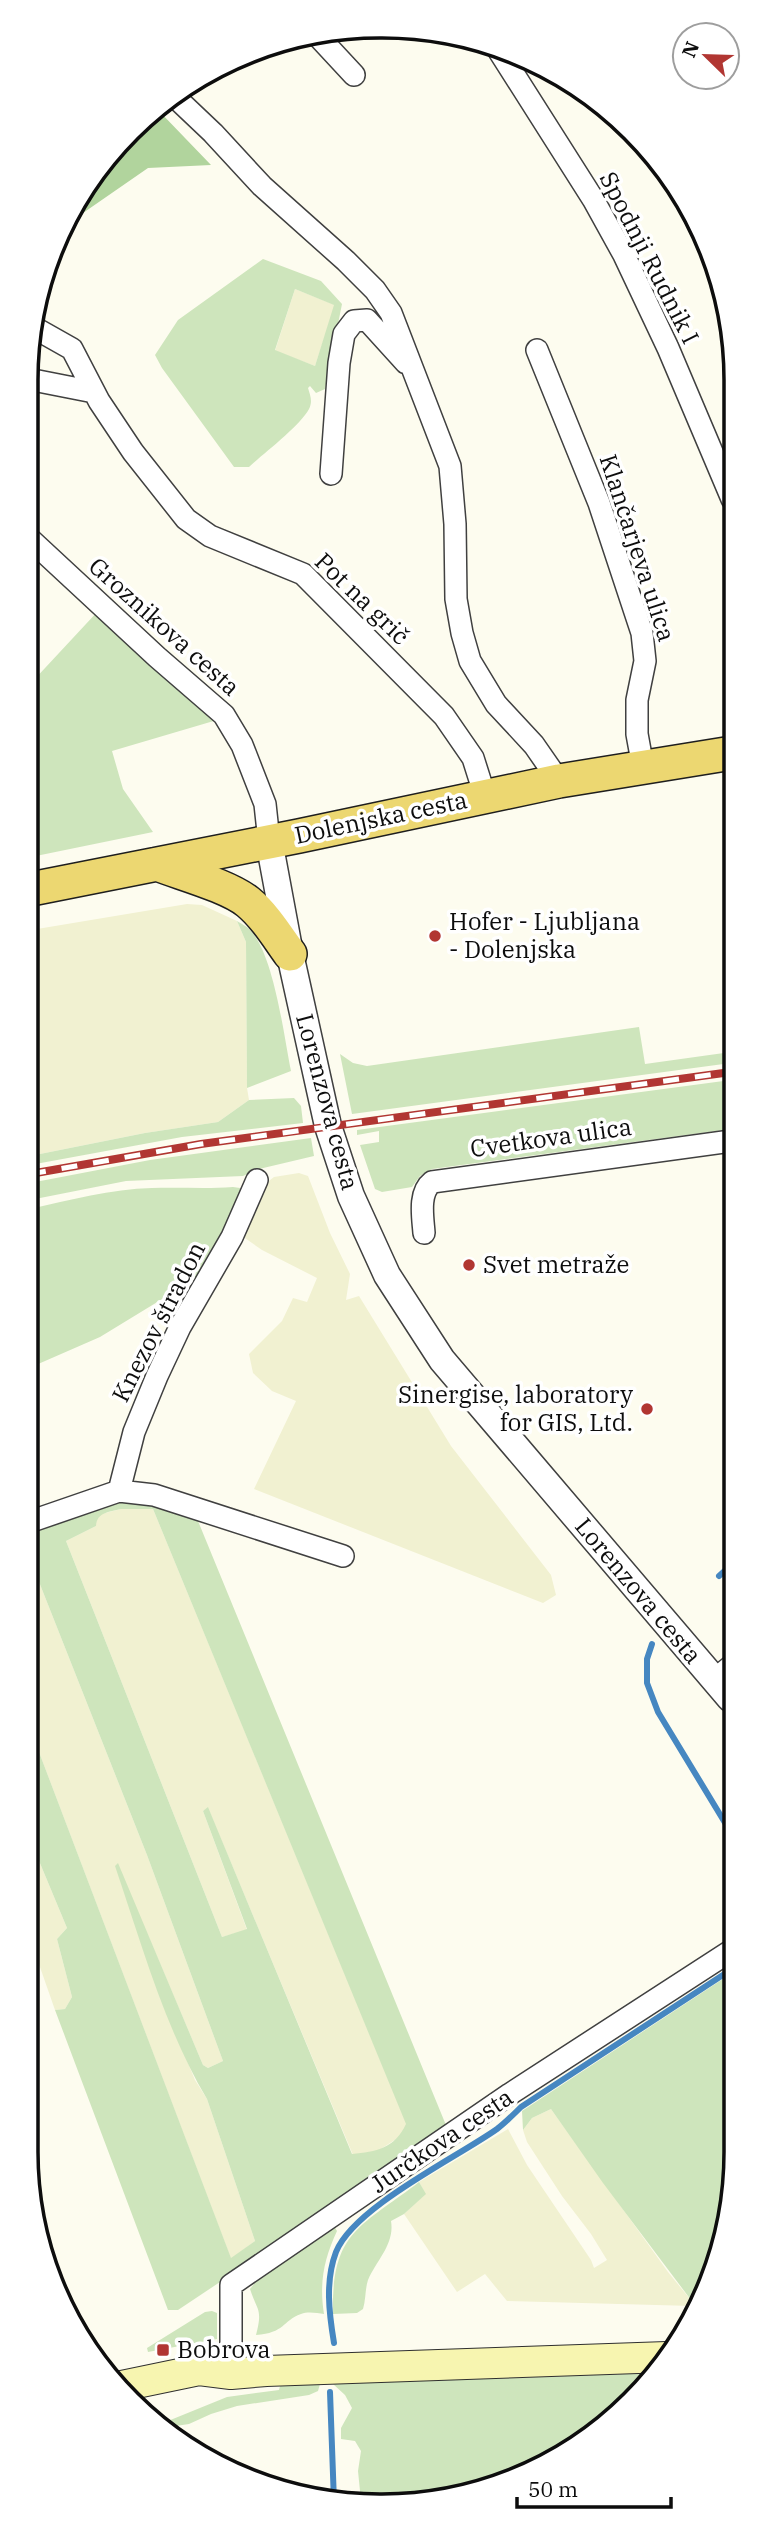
<svg xmlns="http://www.w3.org/2000/svg" width="762" height="2532" font-family="'IBM Plex Serif',serif">
<style>
.farmland{fill:#f1f1d1}
.green{fill:#cee5bc;fill-rule:evenodd}
.forest{fill:#b1d49d}
.lines{fill:none;stroke-linecap:round;stroke-linejoin:round}
.stream{stroke:#4687c1;stroke-width:6}
.minor-casing{stroke:#404040;stroke-width:24}
.tertiary-casing{stroke:#404040;stroke-width:29}
.secondary-casing{stroke:#2f2f2f;stroke-width:32}
.primary-casing{stroke:#1e1e1e;stroke-width:36}
.minor{stroke:#fff;stroke-width:21}
.tertiary{stroke:#fff;stroke-width:26}
.secondary{stroke:#f7f5b0;stroke-width:30}
.primary{stroke:#ecd771;stroke-width:33}
.rail-casing{stroke:#b13632;stroke-width:8}
.rail{stroke:#fff;stroke-width:5;stroke-dasharray:16;stroke-linecap:butt}
.poi-dot{fill:#b13632;stroke:#fff;stroke-width:2.5}
.labels{text-anchor:middle;stroke-width:7;stroke-linejoin:round;paint-order:stroke}
.street-label{font-size:24px;fill:#0d0d0d;stroke:#fff}
.poi-label{font-size:24px;fill:#0d0d0d;stroke:#fff;text-anchor:start}
.rim{fill:none;stroke:#0d0d0d;stroke-width:3.5}
</style>
<rect width="100%" height="100%" fill="#fdfcef"/>
<path class="farmland" d="M295,289L335,305L315,366L275,351Z
M187,904L202,905L237,921L246,942L247,1088L249,1100L218,1122L145,1133L30,1156L31,930Z
M299,1173L308,1176L330,1233L350,1274L346,1300L359,1296L451,1446L551,1575L556,1595L543,1603L254,1489L296,1401L272,1391L253,1373L249,1354L282,1321L293,1298L307,1302L317,1278L262,1250L242,1236L265,1184L274,1177Z
M121,1509H153L407,2125L401,2136L376,2152L353,2155L208,1808L203,1811L247,1930L222,1937L66,1541L96,1526V1520L101,1514Z
M28,1554L147,1855L223,2061L208,2068L203,2065L147,1933L142,1945L164,2005L195,2080L207,2099L255,2241L231,2259L28,1723Z
M27,1832L67,1928L57,1939L72,1997L65,2009L55,2010L27,1930Z
M551,2109L668,2272L694,2304L693,2306L507,2301L485,2274L457,2292L404,2214L425,2194L419,2182L508,2129L527,2165L591,2260L594,2268L607,2260L591,2234L562,2196L527,2142L523,2130L532,2118Z"/>
<path class="green" d="M263,259L321,281L342,304L325,389L316,393L310,386L308,388C310,395 313,401 309,409C300,426 264,453 249,467H234L162,368L155,355L178,320ZM295,289L334,305L315,366L275,350Z
M99,610L217,720L112,751L123,789L153,832L31,857V754L34,749L32,746V682Z
M237,921C241,924 247,926 250,930C274,954 284,1037 291,1071L247,1088L246,942Z
M639,1027L645,1064L731,1052V1063L352,1114L340,1054L353,1063L367,1066Z
M731,1080V1129L432,1169L420,1176L412,1187L382,1192L375,1189L360,1145L379,1142V1131L357,1135V1130Z
M294,1098L301,1106L303,1123L182,1137L30,1165V1156L145,1133L218,1122L249,1100Z
M311,1138L314,1156L259,1169L243,1176L126,1181L30,1200V1183L150,1160Z
M233,1187L240,1188L243,1193L229,1226L195,1279L100,1337L29,1368L30,1209C70,1200 111,1189 152,1188C180,1187 206,1189 233,1187Z
M144,1502L198,1521L448,2130L178,2310H168L55,2010L65,2009L72,1997L57,1939L67,1928L27,1832L28,1723L231,2258L255,2241L207,2099C165,2029 141,1942 115,1866L118,1863L203,2065L208,2068L223,2061L147,1855L28,1554L29,1534L119,1503ZM121,1509H153L406,2124C395,2148 376,2152 352,2154L208,1807L203,1811L247,1929L222,1937L66,1541L96,1526C97,1512 109,1512 121,1509Z
M729,1975V2221L694,2304L603,2183L551,2109L532,2118L523,2130L522,2111Z
M419,2182L426,2194L404,2214L391,2221C395,2244 376,2261 368,2280C365,2289 366,2299 363,2309L357,2313L333,2314C331,2231 361,2227 419,2182Z
M334,2226L337,2231C324,2259 319,2283 324,2314C317,2313 308,2311 301,2314C282,2321 285,2333 256,2335C263,2308 257,2311 250,2289L262,2274L301,2250Z
M212,2311L217,2313V2339L148,2352L147,2348L205,2312Z
M653,2373L609,2420L583,2434L550,2456L473,2494L361,2501L358,2471L361,2451L355,2441L341,2439V2428L352,2408L345,2395L333,2384Z
M320,2384L318,2391L309,2395L237,2406L211,2414L189,2424L169,2427L163,2423L227,2397L279,2390L280,2386Z"/>
<path class="forest" d="M159,111L211,165L148,168L70,222L86,184Z"/>
<g class="lines">
<path class="stream" d="M719,1576L730,1566
M652,1644L647,1659V1683L658,1712L730,1831
M334,2343C329,2313 325,2281 336,2252C354,2207 456,2158 497,2129C505,2123 513,2115 521,2107L729,1971
M330,2392L334,2502"/>
<defs>
<path id="minor" d="M315,33L354,75
M499,51L593,199L624,255L668,348L732,499
M174,96L213,133L262,186L346,261L375,290L391,313L450,466L455,524L456,599L462,633L470,661L496,704L534,745L559,781
M33,327L72,349L99,401L133,452L186,519L210,536L303,574L444,716L473,758L485,796
M537,350L599,503L642,633L645,661L637,700V734L643,767
M33,380L94,392
M331,474L339,363L344,334L354,321L367,320L406,363
M32,541L157,657L224,715L242,745L265,804L269,841
M424,1233C423,1218 418,1193 432,1182L731,1141
M119,1491L154,1495L343,1556
M29,1522L119,1491L134,1432L157,1376L180,1327L232,1237L257,1180
M714,1680L730,1667
M231,2374V2285L510,2094L729,1952"/>
<path id="tertiary" d="M269,841L290,954L328,1126L351,1196L387,1275L442,1360L730,1698"/>
<path id="secondary" d="M117,2387L199,2370L231,2374L266,2371L667,2357"/>
<path id="primary" d="M157,864C183,874 228,886 248,902C265,916 277,936 290,954
M31,889L299,836L559,781L732,753"/>
</defs>
<use href="#minor" class="minor-casing"/>
<use href="#tertiary" class="tertiary-casing"/>
<use href="#secondary" class="secondary-casing"/>
<use href="#primary" class="primary-casing"/>
<use href="#minor" class="minor"/>
<use href="#tertiary" class="tertiary"/>
<use href="#secondary" class="secondary"/>
<use href="#primary" class="primary"/>
<defs>
<path id="rail" d="M30,1174L201,1144L731,1072"/>
</defs>
<use href="#rail" class="rail-casing"/>
<use href="#rail" class="rail"/>
</g>
<g class="poi-dot">
<circle cx="435" cy="936" r="7"/>
<circle cx="469" cy="1265" r="7"/>
<circle cx="647" cy="1409" r="7"/>
<rect x="156" y="2343" width="14" height="14" rx="3.5"/>
</g>
<g class="labels">
<g class="street-label">
<text transform="translate(649 258) rotate(63)" y="8">Spodnji Rudnik I</text>
<text transform="translate(637 548) rotate(72)" y="8">Klančarjeva ulica</text>
<text transform="translate(362 599) rotate(44)" y="8">Pot na grič</text>
<text transform="translate(164 627) rotate(42)" y="8">Groznikova cesta</text>
<text transform="translate(381 818) rotate(-12)" y="8">Dolenjska cesta</text>
<text transform="translate(327 1102) rotate(75)" y="8">Lorenzova cesta</text>
<text transform="translate(551 1138) rotate(-8)" y="8">Cvetkova ulica</text>
<text transform="translate(159 1322) rotate(-63)" y="8">Knezov štradon</text>
<text transform="translate(638 1591) rotate(50)" y="8">Lorenzova cesta</text>
<text transform="translate(442 2141) rotate(-34)" y="8">Jurčkova cesta</text>
</g>
<g class="poi-label">
<text x="449" y="930">Hofer - Ljubljana<tspan x="449" dy="28">- Dolenjska</tspan></text>
<text x="483" y="1273">Svet metraže</text>
<text x="633" y="1403" text-anchor="end">Sinergise, laboratory<tspan x="633" dy="28">for GIS, Ltd.</tspan></text>
<text x="177" y="2358">Bobrova</text>
</g>
</g>
<path d="M0 0H762V2532H0ZM380 38H382A342 342 0 0 1 724 380V2152A342 342 0 0 1 382 2494H380A342 342 0 0 1 38 2152V380A342 342 0 0 1 380 38Z" fill="#fff" fill-rule="evenodd"/>
<path class="rim" d="M380 38H382A342 342 0 0 1 724 380V2152A342 342 0 0 1 382 2494H380A342 342 0 0 1 38 2152V380A342 342 0 0 1 380 38Z"/>
<g transform="translate(706 56) rotate(293)"><circle r="33" fill="#ffffff" stroke="#9e9e9e" stroke-width="2"/>
<path d="M0-5L12 26L0 18L-12 26Z" fill="#b13632"/>
<text y="-10" font-size="19" font-weight="bold" text-anchor="middle" fill="#0d0d0d">N</text>
</g>
<path d="M517 2497v10h154v-10" fill="none" stroke="#0d0d0d" stroke-width="3.5"/>
<text x="528" y="2497" font-size="21" fill="#0d0d0d" stroke="#ffffff" stroke-width="5" paint-order="stroke">50 m</text>
</svg>
